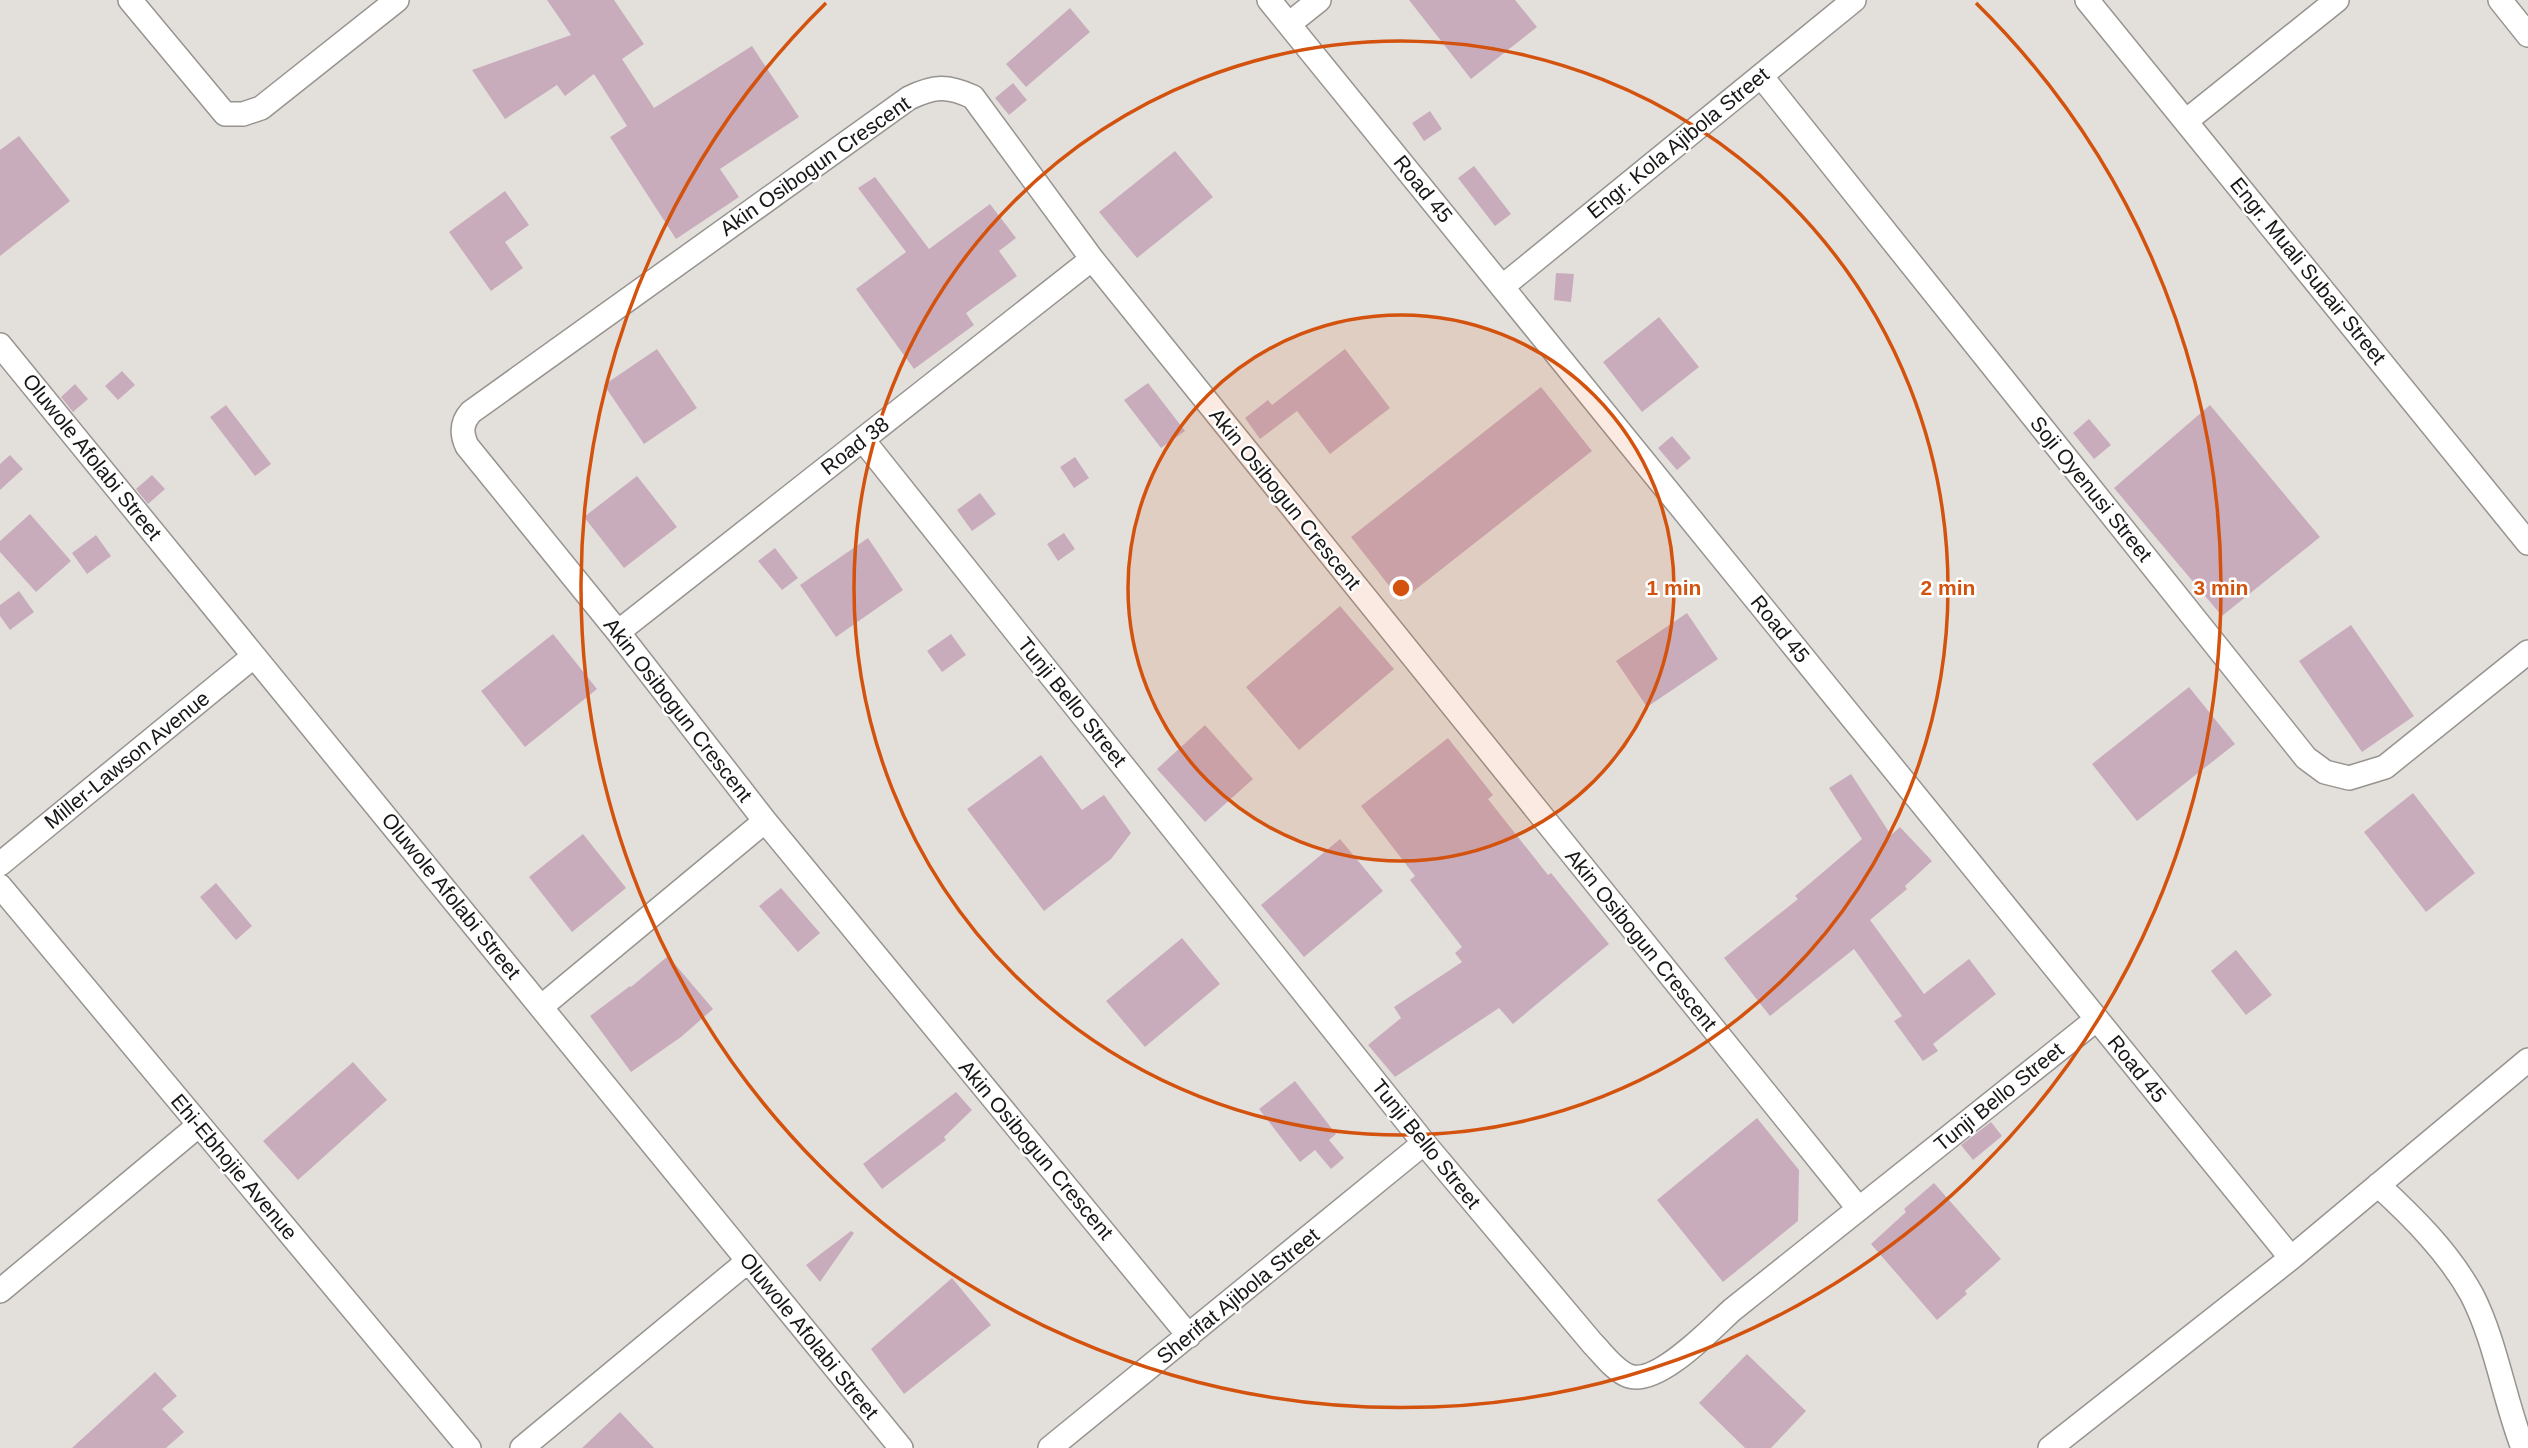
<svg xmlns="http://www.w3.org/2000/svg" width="2528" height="1448" font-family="Helvetica,sans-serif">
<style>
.building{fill:#c9acbc}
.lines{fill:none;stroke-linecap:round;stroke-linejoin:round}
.street-casing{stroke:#979490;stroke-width:26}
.street{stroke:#fff;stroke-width:23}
.ring{fill:none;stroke:#d3520d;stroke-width:3.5}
.labels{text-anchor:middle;stroke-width:5;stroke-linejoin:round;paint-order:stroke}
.street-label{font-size:21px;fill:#181716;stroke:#fff}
.centre{fill:#d3520d;stroke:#fff;stroke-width:3.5}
.ring-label{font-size:21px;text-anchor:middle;font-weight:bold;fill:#d3520d;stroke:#fff;stroke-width:5;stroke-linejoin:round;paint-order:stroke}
</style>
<rect width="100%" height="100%" fill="#e3e0dc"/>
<path class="building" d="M547,0H614L644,44L622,59L654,108L752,46L799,117L720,169L739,197L676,239L610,137L627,126L594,74L565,96L557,85L505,119L472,70L571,35Z
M1409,0H1515L1537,27L1471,79Z
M1070,8L1090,32L1026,87L1006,64Z
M1013,83L1027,100L1009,115L995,98Z
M1430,111L1442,129L1424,141L1412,123Z
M19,136L70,201L0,256V150Z
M1175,151L1213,197L1137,258L1099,212Z
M1474,166L1511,214L1495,226L1458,178Z
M875,177L929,249L990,204L1016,238L999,251L1017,276L966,313L974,325L914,369L856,289L906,252L858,188Z
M505,191L529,225L505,242L523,268L491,291L449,232Z
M1556,273L1574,274L1571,302L1554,300Z
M1659,317L1699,367L1642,412L1603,362Z
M657,349L697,408L644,444L604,385Z
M1345,349L1390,408L1330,454L1297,411L1260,439L1245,418L1268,400L1272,405Z
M122,371L135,385L118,400L105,386Z
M1148,383L1185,431L1161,448L1124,400Z
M75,384L88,399L73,412L61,397Z
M1541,387L1592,451L1401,601L1351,537Z
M226,405L271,464L255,476L210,417Z
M2210,405L2320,537L2222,616L2114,488Z
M2089,419L2111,445L2094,459L2073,433Z
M1672,436L1691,458L1677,470L1658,448Z
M10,455L23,469L0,490V464Z
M1075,457L1089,478L1074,488L1060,467Z
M152,475L165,489L148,504L136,489Z
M637,476L677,527L624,568L584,517Z
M980,493L996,514L972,531L957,510Z
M30,514L71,561L36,592L0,552V541Z
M1064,533L1075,549L1058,561L1047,544Z
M96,535L111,556L87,574L72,553Z
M868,538L903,590L836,637L800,585Z
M775,548L798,578L782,590L758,561Z
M19,591L34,612L10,630L0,616V605Z
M1340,606L1394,669L1299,750L1246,687Z
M1687,613L1718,659L1647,707L1616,661Z
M2351,625L2414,716L2362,752L2299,661Z
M553,634L597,689L525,747L481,691Z
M951,634L966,655L942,672L927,651Z
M2189,687L2235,744L2137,821L2092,764Z
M1205,725L1253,779L1205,822L1157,769Z
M1448,738L1493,795L1488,799L1548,875L1551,873L1609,944L1513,1024L1499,1008L1395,1077L1368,1045L1401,1018L1394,1007L1462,962L1455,953L1462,947L1410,880L1415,876L1361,806Z
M1041,755L1082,810L1104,795L1131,833L1111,859L1044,911L967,809Z
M1851,774L1891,835L1900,827L1932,861L1905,886L1907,889L1870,920L1924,994L1969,959L1996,994L1933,1044L1938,1051L1923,1061L1894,1021L1902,1016L1854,949L1770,1016L1724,958L1798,899L1795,896L1862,839L1829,788Z
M2413,793L2475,873L2426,912L2364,832Z
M583,834L626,888L572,932L529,877Z
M1340,839L1383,891L1304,957L1261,905Z
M216,883L252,926L236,940L200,897Z
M781,888L820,933L798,952L759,906Z
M1182,938L1220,984L1145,1047L1106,1001Z
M2236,950L2272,995L2246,1015L2211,971Z
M668,956L713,1009L681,1037L631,1072L590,1016L630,986L631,987Z
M353,1062L387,1100L298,1180L263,1141Z
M1295,1081L1336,1134L1329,1140L1344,1158L1331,1169L1315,1150L1300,1162L1259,1109Z
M956,1092L972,1110L944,1137L946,1140L882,1189L863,1164Z
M1757,1118L1799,1170L1798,1221L1723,1282L1657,1200Z
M1991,1122L2002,1136L1973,1160L1961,1145Z
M1934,1183L2001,1259L1965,1291L1967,1294L1937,1320L1871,1244L1906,1212L1904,1209Z
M851,1231L854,1233L820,1282L806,1265Z
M952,1278L991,1325L904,1394L871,1349Z
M1747,1354L1806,1411L1771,1448H1745L1699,1403Z
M155,1372L177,1396L162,1409L184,1432L166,1448H72Z
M620,1412L654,1448H582Z"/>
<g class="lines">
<defs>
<path id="street" d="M130,0L225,114H243L261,108L397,0
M1269,0L2291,1258
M2087,0L2528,543
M2500,0L2528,35
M1289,24L1319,0
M1761,76L2306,758L2325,772L2349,778L2385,767L2528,652
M2186,121L2337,0
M1502,287L1854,0
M0,345L901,1448
M863,440L1424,1143L1593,1344C1603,1354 1615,1371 1629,1376C1658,1386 1712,1328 1732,1310L2097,1019
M618,632L1092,259
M0,864L254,656
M0,886L469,1448
M541,1007L765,821
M2378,1185C2413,1217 2449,1253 2472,1295C2496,1342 2504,1399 2523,1448
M0,1291L199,1125
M1189,1336L765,821L618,632L467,446C461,433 461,423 471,412L909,98C934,86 947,85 973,97L1092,259L1859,1209
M522,1448L748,1261
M1050,1448L1424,1143
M2050,1448L2291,1258L2528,1060"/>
</defs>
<use href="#street" class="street-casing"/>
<use href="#street" class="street"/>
</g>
<circle cx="1401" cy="588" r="273" fill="#d3520d" fill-opacity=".12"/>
<g class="ring">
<circle cx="1401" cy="588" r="273"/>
<circle cx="1401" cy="588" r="547"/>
<path d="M1976 3A820 820 0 1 1 826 3"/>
</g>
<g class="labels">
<g class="street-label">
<text transform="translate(1678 143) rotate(-39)" y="7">Engr. Kola Ajibola Street</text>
<text transform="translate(815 166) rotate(-35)" y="7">Akin Osibogun Crescent</text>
<text transform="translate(1423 189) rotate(51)" y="7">Road 45</text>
<text transform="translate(2308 271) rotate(51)" y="7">Engr. Muali Subair Street</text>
<text transform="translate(855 446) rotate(-38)" y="7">Road 38</text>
<text transform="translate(92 457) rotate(51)" y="7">Oluwole Afolabi Street</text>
<text transform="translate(2091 489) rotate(51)" y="7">Soji Oyenusi Street</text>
<text transform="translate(1285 499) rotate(51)" y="7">Akin Osibogun Crescent</text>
<text transform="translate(1780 629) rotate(51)" y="7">Road 45</text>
<text transform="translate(1072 702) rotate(51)" y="7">Tunji Bello Street</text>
<text transform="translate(678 710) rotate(52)" y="7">Akin Osibogun Crescent</text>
<text transform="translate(127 760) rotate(-39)" y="7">Miller-Lawson Avenue</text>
<text transform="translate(451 896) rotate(51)" y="7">Oluwole Afolabi Street</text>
<text transform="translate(1641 940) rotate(51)" y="7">Akin Osibogun Crescent</text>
<text transform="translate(2137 1069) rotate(51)" y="7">Road 45</text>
<text transform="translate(1999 1097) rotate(-39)" y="7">Tunji Bello Street</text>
<text transform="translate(1426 1144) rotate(51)" y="7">Tunji Bello Street</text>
<text transform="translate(1036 1150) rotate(50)" y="7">Akin Osibogun Crescent</text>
<text transform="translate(234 1167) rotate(50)" y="7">Ehi-Ebhojie Avenue</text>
<text transform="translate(1238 1296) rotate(-39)" y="7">Sherifat Ajibola Street</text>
<text transform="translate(809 1336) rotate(51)" y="7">Oluwole Afolabi Street</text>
</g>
</g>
<circle cx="1401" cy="588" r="10" class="centre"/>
<g class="ring-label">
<text x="1674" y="595">1 min</text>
<text x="1948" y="595">2 min</text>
<text x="2221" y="595">3 min</text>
</g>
</svg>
